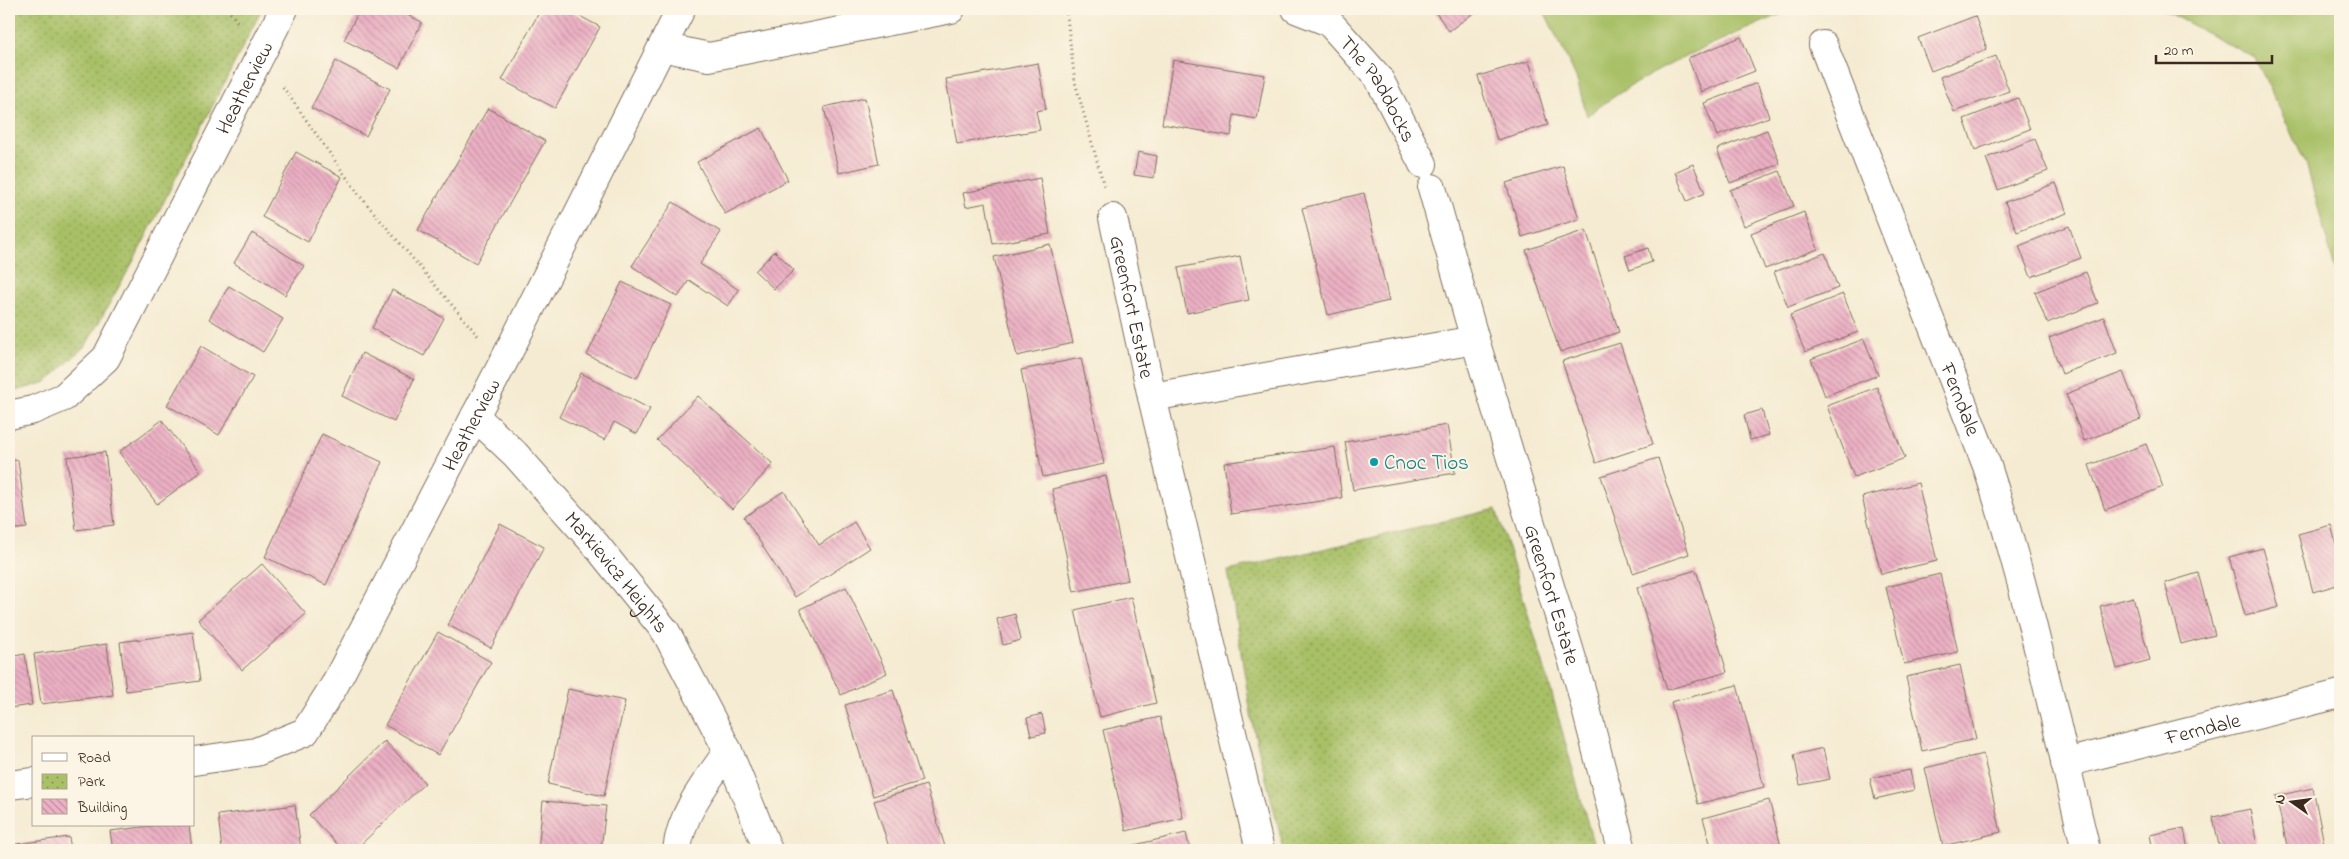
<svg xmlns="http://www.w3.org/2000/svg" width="2349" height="859" font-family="'Indie Flower',sans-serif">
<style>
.green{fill:#a8c066;stroke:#727542}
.park{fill:url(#park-dots);stroke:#727542}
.building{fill:url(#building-back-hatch)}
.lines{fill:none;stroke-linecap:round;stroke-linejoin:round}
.minor-casing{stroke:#7c6e5d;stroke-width:30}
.path{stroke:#7c6e5d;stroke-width:3;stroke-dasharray:1 4;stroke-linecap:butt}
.minor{stroke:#fff;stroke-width:28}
.culture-dot{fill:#0f9aa8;stroke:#fcf5e5;stroke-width:2}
.labels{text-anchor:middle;stroke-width:4;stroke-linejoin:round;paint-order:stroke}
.street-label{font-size:21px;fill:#3b2a1e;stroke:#fcf5e5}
.culture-label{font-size:21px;fill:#0d838f;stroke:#fcf5e5;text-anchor:start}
</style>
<defs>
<pattern id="park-dots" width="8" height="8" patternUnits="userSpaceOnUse" patternTransform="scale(1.25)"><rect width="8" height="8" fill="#a8c066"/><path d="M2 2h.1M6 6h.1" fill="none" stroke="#8a9c53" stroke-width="1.8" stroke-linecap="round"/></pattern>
<pattern id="building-back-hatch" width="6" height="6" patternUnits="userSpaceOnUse" patternTransform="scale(1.25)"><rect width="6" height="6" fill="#ecb0c4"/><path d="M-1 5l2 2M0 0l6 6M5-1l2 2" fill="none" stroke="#c08f9f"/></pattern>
</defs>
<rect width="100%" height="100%" fill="#fcf5e5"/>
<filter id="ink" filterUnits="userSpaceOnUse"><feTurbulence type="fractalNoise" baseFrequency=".02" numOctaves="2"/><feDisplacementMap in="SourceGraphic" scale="10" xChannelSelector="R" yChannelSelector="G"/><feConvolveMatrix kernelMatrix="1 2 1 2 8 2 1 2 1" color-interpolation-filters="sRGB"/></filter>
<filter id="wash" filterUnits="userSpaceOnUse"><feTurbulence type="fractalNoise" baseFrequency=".0096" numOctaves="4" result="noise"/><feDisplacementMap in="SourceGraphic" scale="20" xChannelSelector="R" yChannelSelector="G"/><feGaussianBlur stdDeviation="1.12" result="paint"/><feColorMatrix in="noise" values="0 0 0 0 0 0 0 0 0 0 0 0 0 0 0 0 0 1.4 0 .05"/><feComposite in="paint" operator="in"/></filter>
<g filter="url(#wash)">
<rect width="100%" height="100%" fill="#f5ebd2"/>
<path class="green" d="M1543,9H1793C1722,40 1649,68 1587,116L1576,77Z
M2162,9H2340V288L2306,163L2255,58Z"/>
<path class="park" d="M9,9H262L134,260L86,345L47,382L9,393Z
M1496,509L1549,683L1595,850H1284L1253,727L1228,571Z"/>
<g id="blocks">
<path class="building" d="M360,9H395L422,22L399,68L344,40Z
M541,9H567L600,27L555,108L502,80Z
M1433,9H1479L1449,31Z
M1975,16L1987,49L1931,71L1918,38Z
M1741,37L1755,71L1701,92L1688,58Z
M1996,56L2009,91L1954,112L1940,77Z
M1173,60L1265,75L1257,119L1234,115L1231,136L1162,124Z
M336,61L390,89L366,136L311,108Z
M1529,61L1548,125L1497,140L1478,76Z
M1038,63L1046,109L1036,111L1040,130L957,144L946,79Z
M1757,83L1769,117L1717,136L1704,103Z
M865,98L879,164L839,173L824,107Z
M2018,98L2030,129L1975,150L1964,119Z
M488,108L545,141L476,263L418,230Z
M761,128L788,180L725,214L697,162Z
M1767,130L1780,164L1730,183L1717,149Z
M2035,139L2048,171L1998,190L1986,158Z
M296,152L342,177L308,242L262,217Z
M1138,152L1157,156L1154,178L1134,175Z
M1693,164L1705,193L1687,201L1675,172Z
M1563,166L1579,219L1522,237L1506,183Z
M1780,171L1794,206L1744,226L1730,190Z
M1040,178L1050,234L993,244L986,203L966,207L963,193Z
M2056,183L2067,213L2017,232L2005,202Z
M1364,193L1389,301L1328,315L1302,208Z
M673,202L721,232L700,264L739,290L728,306L689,280L678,297L632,266Z
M1804,212L1818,249L1765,269L1751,233Z
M2069,226L2081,258L2031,277L2019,246Z
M1586,230L1619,332L1560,352L1526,250Z
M252,233L304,266L285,295L234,263Z
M1050,244L1073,343L1017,356L994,257Z
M1648,248L1652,262L1630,270L1625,256Z
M775,251L794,270L774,289L755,271Z
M1825,253L1838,288L1788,307L1774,272Z
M1240,256L1249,300L1187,313L1178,268Z
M2086,272L2098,303L2047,323L2035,292Z
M622,282L671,305L637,378L587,355Z
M229,286L283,319L263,352L209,319Z
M392,290L444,318L424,356L372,328Z
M1843,294L1858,332L1805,352L1790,315Z
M2104,317L2117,353L2062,374L2049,338Z
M1864,339L1878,375L1825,396L1811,359Z
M1620,343L1653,444L1596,463L1562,361Z
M201,346L253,377L219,435L167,405Z
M362,353L414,379L394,422L342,396Z
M1081,358L1104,464L1043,477L1021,370Z
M2123,372L2141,419L2084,441L2066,394Z
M581,373L650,409L637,434L614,422L605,440L559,417Z
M1877,387L1905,458L1854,477L1827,406Z
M698,396L773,464L732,509L657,440Z
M1762,410L1769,435L1750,440L1744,415Z
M162,420L201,472L157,504L119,452Z
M1447,425L1455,473L1353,490L1345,442Z
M322,434L382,462L326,585L265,557Z
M2146,444L2163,487L2105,510L2089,465Z
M1335,447L1342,498L1231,514L1224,463Z
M105,452L114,525L76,530L67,457Z
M1658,458L1689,554L1633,573L1601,476Z
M18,460L27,528L9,530V461Z
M1106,476L1128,580L1074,592L1052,489Z
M1918,483L1937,561L1881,574L1862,497Z
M784,491L819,545L854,522L870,548L795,597L744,517Z
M500,524L544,547L491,648L448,625Z
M2331,525L2340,559V584L2313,592L2298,534Z
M2263,548L2279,607L2245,616L2229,557Z
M262,564L306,614L242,670L198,620Z
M1696,570L1727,672L1667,690L1637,588Z
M2198,573L2215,635L2181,644L2165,583Z
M1940,574L1958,652L1904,664L1886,587Z
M846,587L887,673L841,695L800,609Z
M1131,597L1156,703L1100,717L1075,610Z
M2133,597L2150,660L2117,669L2100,606Z
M1015,614L1021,640L1003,645L997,619Z
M193,632L200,681L126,691L120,642Z
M438,632L491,662L438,755L385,725Z
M107,644L113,695L41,704L34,654Z
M25,654L32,705L9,708V657Z
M1960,665L1976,739L1922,751L1906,677Z
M1737,685L1764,787L1698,804L1671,702Z
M568,689L625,701L604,796L548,784Z
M893,690L922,781L873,796L845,705Z
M1042,714L1046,733L1031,736L1027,718Z
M1160,717L1183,818L1126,831L1103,730Z
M385,741L425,783L355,850H343L309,815Z
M1823,748L1830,779L1800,785L1794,755Z
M1983,754L2001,832L1943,846L1925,768Z
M1910,770L1914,790L1875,799L1870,778Z
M926,785L946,850H890L874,801Z
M2313,788L2325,849L2288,850L2276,796Z
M1769,800L1782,850H1712L1703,818Z
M543,801L606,806L601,850H538Z
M295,805L301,850H222L218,815Z
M2250,809L2258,850H2220L2213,817Z
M159,825H189L192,850H113L110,831Z
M2184,828L2188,850H2153L2150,835Z
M1186,833L1190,850H1131L1130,846Z
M69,837L71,850H9V845Z
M2004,845L2005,850H1985V849Z"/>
</g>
</g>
<g filter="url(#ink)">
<use href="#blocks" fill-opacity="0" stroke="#7c6e5d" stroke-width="1"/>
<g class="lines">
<defs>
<g id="minor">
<path id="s1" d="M1296,9L1329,22L1378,77L1423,164"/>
<path id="s2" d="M1823,45L1987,466C2028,592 2055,721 2086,850"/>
<path d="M662,47L709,57L951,9"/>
<path id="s3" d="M1432,188L1475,340L1580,685L1622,850"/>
<path id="s4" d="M1113,218L1152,397L1260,850"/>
<path d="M1152,397L1475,340"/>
<path id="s5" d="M9,415L33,410L64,397L106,358L284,9"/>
<path id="s6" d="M475,416L515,454L596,545L666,632L728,751L768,850"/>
<path id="s7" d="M194,761L256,752L305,732L334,686L507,355L681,9"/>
<path id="s8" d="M2065,763L2340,694"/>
<path d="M9,785L34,782"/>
<path d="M677,850C681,813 707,781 728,751"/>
</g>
</defs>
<use href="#minor" class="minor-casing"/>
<path class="path" d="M227,9L239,24
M1066,9L1075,82L1104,186
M283,87L359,195L479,337"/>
<use href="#minor" class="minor"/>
</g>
</g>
<circle class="culture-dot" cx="1374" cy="462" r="5"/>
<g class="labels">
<g class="street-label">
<text dy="7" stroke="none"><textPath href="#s5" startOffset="419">Heatherview</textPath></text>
<text dy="7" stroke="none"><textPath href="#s1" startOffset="119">The Paddocks</textPath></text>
<text dy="7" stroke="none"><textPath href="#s4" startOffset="91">Greenfort Estate</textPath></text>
<text dy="7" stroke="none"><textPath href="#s2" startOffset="380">Ferndale</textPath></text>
<text dy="7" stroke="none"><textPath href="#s7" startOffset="465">Heatherview</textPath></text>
<text dy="7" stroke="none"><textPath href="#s6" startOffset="211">Markievicz Heights</textPath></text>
<text dy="7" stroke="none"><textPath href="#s3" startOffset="424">Greenfort Estate</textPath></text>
<text dy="7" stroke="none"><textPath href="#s8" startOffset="142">Ferndale</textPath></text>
</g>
<g class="culture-label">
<text x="1384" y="469">Cnoc Tios</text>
</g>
</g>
<rect width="2349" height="859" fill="none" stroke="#fcf5e5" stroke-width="30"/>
<rect x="32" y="736" width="162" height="90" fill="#fcf5e5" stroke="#afa495"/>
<rect x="42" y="753" width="25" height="8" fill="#ffffff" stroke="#afa495"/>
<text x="78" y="762" font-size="15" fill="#3b2a1e">Road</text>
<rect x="42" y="774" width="25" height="15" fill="url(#park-dots)" stroke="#afa495"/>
<text x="78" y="786" font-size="15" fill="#3b2a1e">Park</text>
<rect x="42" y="799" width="25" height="15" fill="url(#building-back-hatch)" stroke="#afa495"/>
<text x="78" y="812" font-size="15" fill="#3b2a1e">Building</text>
<g transform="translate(2292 802) rotate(284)" stroke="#fcf5e5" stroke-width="4" paint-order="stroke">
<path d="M0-4L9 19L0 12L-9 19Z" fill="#3b2a1e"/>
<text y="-8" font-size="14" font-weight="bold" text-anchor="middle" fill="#3b2a1e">N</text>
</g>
<path d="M2156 55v8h116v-8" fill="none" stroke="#3b2a1e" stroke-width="2.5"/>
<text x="2164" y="55" font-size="15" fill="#3b2a1e" stroke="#fcf5e5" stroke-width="4" paint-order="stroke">20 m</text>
</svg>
